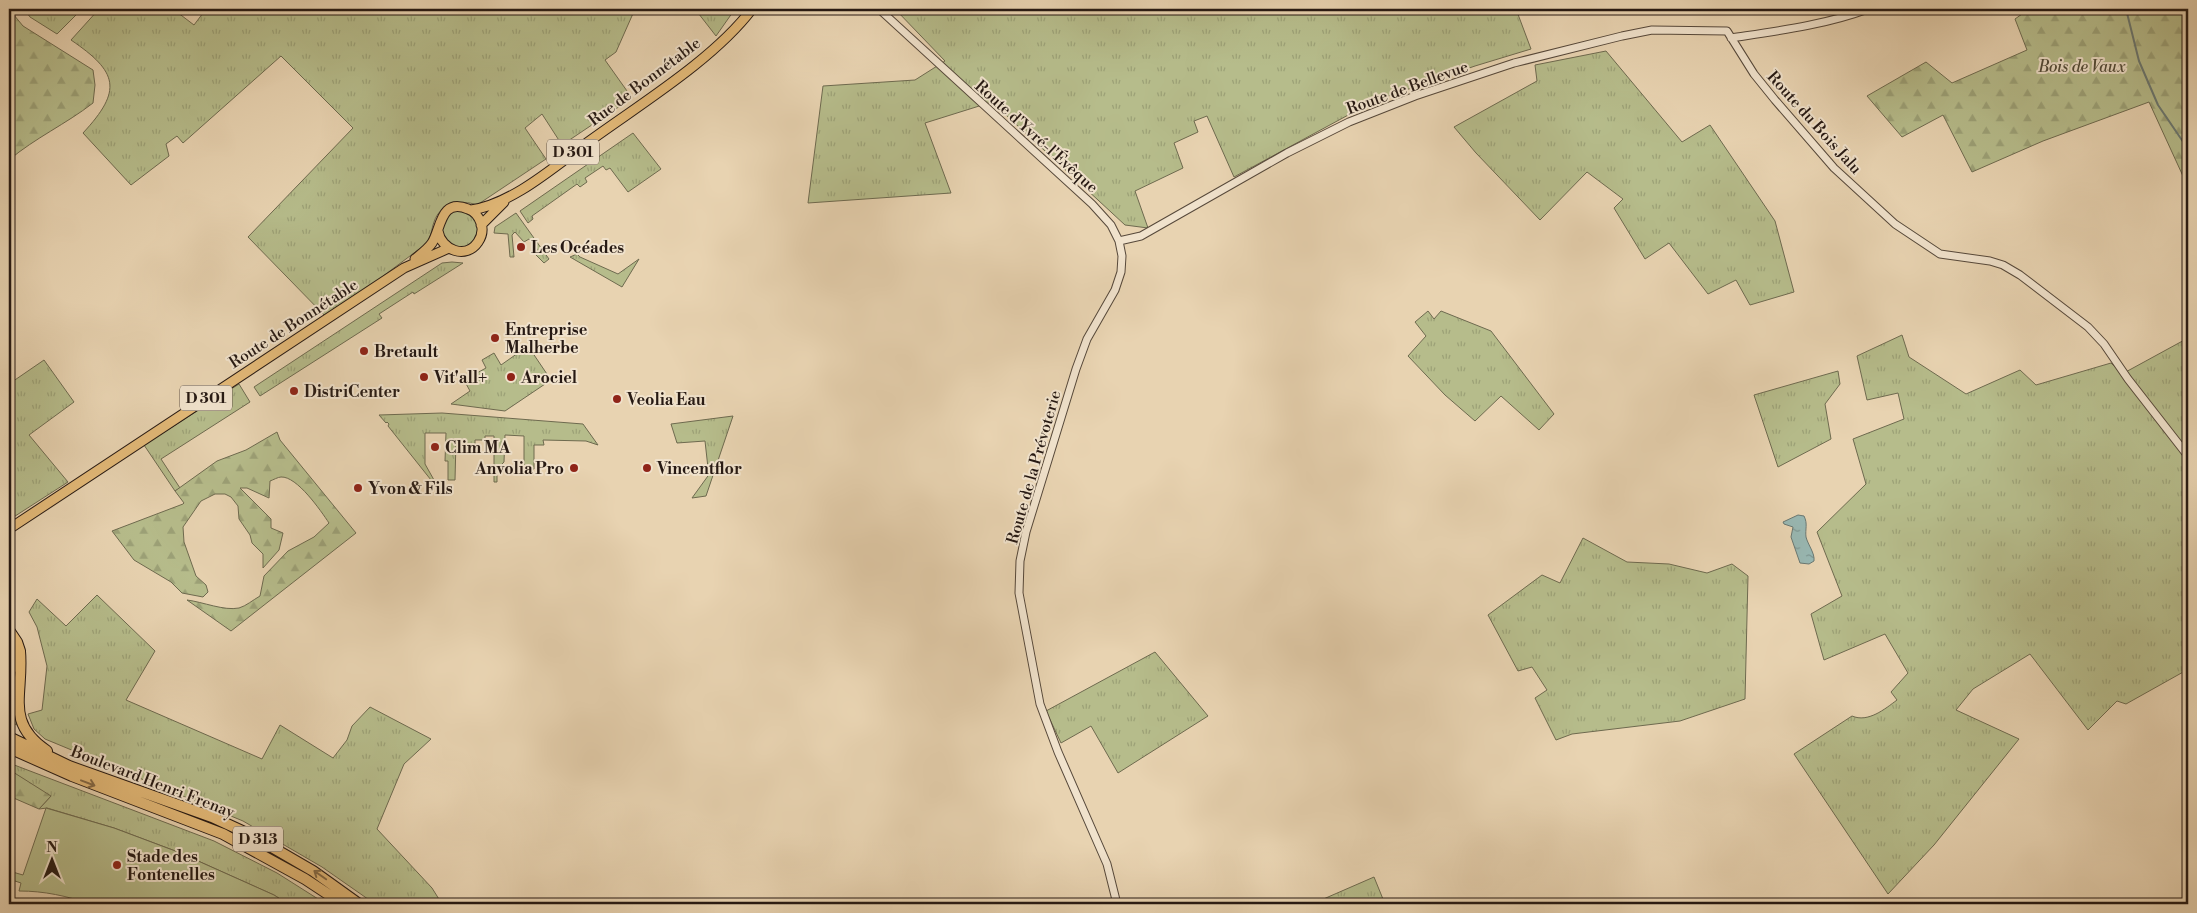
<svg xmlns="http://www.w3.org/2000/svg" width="2197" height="913" viewBox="0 0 2197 913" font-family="'Libre Bodoni',serif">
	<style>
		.grass { fill: url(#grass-tufts); stroke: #6e6a4f }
		.forest { fill: url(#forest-firs); stroke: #6e6a4f }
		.pitch { fill: #b6bc8b; stroke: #6e6a4f }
		.water { fill: url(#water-ripples); stroke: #6a7872 }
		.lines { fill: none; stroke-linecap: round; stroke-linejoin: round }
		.stream { stroke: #6a7872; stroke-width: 2 }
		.minor-casing { stroke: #56483a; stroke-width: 9 }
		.major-casing { stroke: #261913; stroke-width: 11 }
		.highway-casing { stroke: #261913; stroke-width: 12 }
		.minor { stroke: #f0e2cc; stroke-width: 7 }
		.major { stroke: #e4ba78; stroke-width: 9 }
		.highway { stroke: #e4ba78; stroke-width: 10 }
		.oneway { stroke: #856a46 }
		.poi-dot { fill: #8f2418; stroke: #f0e2cc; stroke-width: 2 }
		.labels { text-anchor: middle; stroke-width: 4; stroke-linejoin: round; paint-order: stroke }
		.shield { fill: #f0e2cc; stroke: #63554a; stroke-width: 1 }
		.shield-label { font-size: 15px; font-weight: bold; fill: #261913 }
		.park-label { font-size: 16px; font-style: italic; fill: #514a37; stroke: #f0e2cc }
		.street-label { font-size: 16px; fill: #261913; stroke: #f0e2cc }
		.poi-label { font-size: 16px; font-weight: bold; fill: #261913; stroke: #f0e2cc; text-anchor: start }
	</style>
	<defs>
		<pattern id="grass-tufts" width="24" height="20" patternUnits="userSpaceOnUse" patternTransform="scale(1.25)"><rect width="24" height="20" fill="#b6bc8b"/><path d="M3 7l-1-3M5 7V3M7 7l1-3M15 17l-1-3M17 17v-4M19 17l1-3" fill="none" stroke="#9ca177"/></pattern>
		<pattern id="forest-firs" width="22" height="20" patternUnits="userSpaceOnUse" patternTransform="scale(1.25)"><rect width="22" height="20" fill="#b6bc8b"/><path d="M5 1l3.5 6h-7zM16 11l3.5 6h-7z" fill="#9ca177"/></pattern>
		<pattern id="water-ripples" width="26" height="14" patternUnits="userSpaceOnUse" patternTransform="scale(1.25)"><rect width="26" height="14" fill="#98b7b2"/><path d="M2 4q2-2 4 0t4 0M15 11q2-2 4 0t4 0" fill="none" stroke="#7c9490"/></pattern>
	</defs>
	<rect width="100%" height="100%" fill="#e8d3b1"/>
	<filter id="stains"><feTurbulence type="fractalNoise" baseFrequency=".004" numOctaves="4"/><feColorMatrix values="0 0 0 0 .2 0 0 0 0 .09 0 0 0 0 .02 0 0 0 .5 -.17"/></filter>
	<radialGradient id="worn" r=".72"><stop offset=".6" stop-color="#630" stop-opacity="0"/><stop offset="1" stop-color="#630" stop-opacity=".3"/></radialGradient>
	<path class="grass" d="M24,9H82L57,34L30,17Z
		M99,9H173L194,25L206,9H635L616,52L605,60L632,98L562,145L542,114L525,128L546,159L477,205C461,199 440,203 434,222C431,230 432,236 426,244L327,318L248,237L353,128L281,56L183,143L177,136L166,144L169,156L131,185L83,133C123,90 118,72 71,40Z
		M695,9H735L716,36Z
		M895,9H1516L1531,49L1475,66L1374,101L1234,177L1207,116L1194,121L1198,132L1174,143L1183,168L1135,191L1148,228L1125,225L992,102L925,123L951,193L808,203L823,86L915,80L945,61Z
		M1606,51L1682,142L1710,125L1775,221L1794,292L1750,305L1736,280L1708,294L1669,243L1645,259L1614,208L1623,199L1587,172L1540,220L1476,153L1454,127L1537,81L1535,65Z
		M633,133L661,169L628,192L610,168L606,170L603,166L585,178L587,182L580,187L577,184L532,216L533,219L528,223L520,211Z
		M442 229a18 18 0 1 1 36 0a18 18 0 1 1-36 0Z
		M516,213L549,259L544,263L534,253L538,250L529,239L524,242L515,232L512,235L514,257H510L508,234L494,233L495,227Z
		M577,254L580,257L618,274L639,259L622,287L570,257Z
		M452,262L463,263L414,294L413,292L379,314L382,318L260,396L254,387L442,263Z
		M1428,311L1434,319L1441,311L1491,331L1554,414L1539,430L1501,396L1475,421L1445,395L1408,356L1426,336L1415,322Z
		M1902,335L1909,357L1966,394L2020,370L2036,385L2111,363L2122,374L2188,338V454L2182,457L2188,462V675L2185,671L2126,704L2117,701L2088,730L2030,654L1973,689L1956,710L2019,739L1934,845L1888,894L1794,754L1852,716C1868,723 1885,709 1897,700L1891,692L1908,673L1885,634L1824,660L1811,614L1842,596L1817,532L1866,484L1853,439L1904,419L1898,393L1867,400L1857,356Z
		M528,346L551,380L505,411L451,404L470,391L464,380L486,368L482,360L494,353L501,365Z
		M44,360L74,402L29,435L68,482L9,520V384Z
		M1838,371L1840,384L1825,404L1831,439L1778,467L1754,395Z
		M239,384L250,402L161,459L180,488L175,491L144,445Z
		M442,413L583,424L598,445L586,441L543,440L544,445H534V469H524V436L505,435L504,462L497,469V482H494V436H485V440H475V445H465V440H456L455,480H448V461H445L446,433H425V464L434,480H431L388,426L389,424L387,422L386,423L379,415Z
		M733,416L706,496L692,498L713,469L708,468L705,441L677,443L671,424Z
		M1583,538L1627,562L1669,564L1707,573L1732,564L1748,576L1745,699L1680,721L1572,734L1556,740L1535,698L1547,690L1532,667L1518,671L1488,615L1542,575L1560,583Z
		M97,595L155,651L126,700L262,759L280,725L333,758L347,740L352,726L370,707L431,739L404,764L377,829L432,888L442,904H375L322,867L243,821L45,739L34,729L28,714L42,710L47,666L37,627L29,612L37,599L66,626Z
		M1155,652L1208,716L1118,773L1091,726L1061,743L1046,711Z
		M16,666L14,705L19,726L9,721V684Z
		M9,763L214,841L277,873L326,904H288L274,895L178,852L114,828L47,808L39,809L50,797L9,770Z
		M1374,877L1385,904H1312Z"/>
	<path class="forest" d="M9,9L23,26L93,70L95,85L93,103C66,124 35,138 9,160Z
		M2029,9H2188V187L2149,102L2043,141L1972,172L1943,115L1902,137L1867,96L1926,62L1952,83L2027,50L2015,19Z
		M277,432L280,440L356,533L231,631L187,600C203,602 224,611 239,608C246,606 253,600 260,596L264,576L288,551L314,537L329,523C321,511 297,476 281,477C278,477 273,480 270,481L269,498L247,488H240L271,519V528L283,533L279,550L263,568V554L252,543L250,535L239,519L238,506L231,497L225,494H215L201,501L183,527L184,542L196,576L206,585L208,592L203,597L182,593L171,582L134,560L112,531L183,504L184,503L175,491L217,461L246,450Z
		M9,770L13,772L51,796L39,809L9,796Z"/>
	<path class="pitch" d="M46,808L114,828L178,852L274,895L288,904H91C66,896 45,891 19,891L21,883L9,879V871L23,875Z"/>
	<path class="water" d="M1798,515L1804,516C1808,524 1805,529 1806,537C1808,545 1815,553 1814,561L1809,564L1800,563L1791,537L1793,527L1784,524L1783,522Z"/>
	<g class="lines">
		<path class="stream" d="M2126,9L2139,61L2158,105L2188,149"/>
		<g class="minor-casing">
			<path id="minor" d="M879,9L1092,204L1111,225L1119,241L1122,256L1121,272L1115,290L1087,339L1076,369L1026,532L1020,561L1019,593L1040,704L1058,752L1107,864L1117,904
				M1731,38C1777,31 1825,25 1868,9
				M1119,241L1141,236L1287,153L1349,122L1415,96L1514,63L1622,36L1652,30L1727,31L1754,74L1775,100L1834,168L1895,224L1940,254L1990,261L2003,265L2020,275L2088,327L2104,344L2128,379L2188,456"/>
		</g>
		<g class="major-casing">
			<path id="major" d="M471,210C513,204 556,165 591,140C642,103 714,59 752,9
				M481,225L504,202
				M415,259C421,254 428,249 432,243C441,230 440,197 468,209C474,211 479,217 481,223C483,229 482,236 478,242C466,260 441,250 438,231
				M9,529L404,268L449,248"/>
		</g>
		<g class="highway-casing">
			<path id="highway" d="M9,630L17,642L20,651C24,694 4,722 47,751
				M9,645L13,657L9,677
				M9,737L69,766L212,817L251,835L313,871L359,904
				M9,748L72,776L223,834L305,879L343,904"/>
		</g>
		<use href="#minor" class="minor"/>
		<use href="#major" class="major"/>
		<use href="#highway" class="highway"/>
	</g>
	<defs><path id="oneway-shaft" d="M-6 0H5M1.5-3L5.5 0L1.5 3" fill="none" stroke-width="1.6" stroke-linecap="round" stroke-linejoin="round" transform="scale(1.25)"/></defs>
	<g class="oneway">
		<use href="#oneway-shaft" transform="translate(88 783) rotate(21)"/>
		<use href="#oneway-shaft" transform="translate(320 875) rotate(-145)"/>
	</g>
	<g class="poi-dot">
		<circle cx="521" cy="247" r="5"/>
		<circle cx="495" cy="338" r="5"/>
		<circle cx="364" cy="351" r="5"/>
		<circle cx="424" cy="377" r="5"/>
		<circle cx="511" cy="377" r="5"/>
		<circle cx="294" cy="391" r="5"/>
		<circle cx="617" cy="399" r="5"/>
		<circle cx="435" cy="447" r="5"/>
		<circle cx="574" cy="468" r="5"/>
		<circle cx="647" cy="468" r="5"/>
		<circle cx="358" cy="488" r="5"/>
		<circle cx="117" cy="865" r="5"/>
	</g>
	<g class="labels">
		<g class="shield">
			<rect x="547" y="139.5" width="52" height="25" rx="4"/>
			<rect x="180" y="385.5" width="52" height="25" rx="4"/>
			<rect x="233" y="826.5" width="50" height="25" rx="4"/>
		</g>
		<g class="shield-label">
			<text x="573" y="157">D 301</text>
			<text x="206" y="403">D 301</text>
			<text x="258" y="844">D 313</text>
		</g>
		<g class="park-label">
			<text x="2082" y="72">Bois de Vaux</text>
		</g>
		<g class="street-label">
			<text transform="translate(644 81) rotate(-37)" y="6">Rue de Bonnétable</text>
			<text transform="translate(1407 87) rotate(-20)" y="6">Route de Bellevue</text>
			<text transform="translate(1815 122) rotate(48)" y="6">Route du Bois Jalu</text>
			<text transform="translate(1037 136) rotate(42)" y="6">Route d'Yvré-l'Évêque</text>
			<text transform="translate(293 323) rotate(-33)" y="6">Route de Bonnétable</text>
			<text transform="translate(1033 467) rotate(-74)" y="6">Route de la Prévoterie</text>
			<text transform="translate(153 781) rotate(21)" y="6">Boulevard Henri Frenay</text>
		</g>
		<g class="poi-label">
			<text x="531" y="253">Les Océades</text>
			<text x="505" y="335">Entreprise<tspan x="505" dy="18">Malherbe</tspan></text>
			<text x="374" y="357">Bretault</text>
			<text x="434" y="383">Vit'all+</text>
			<text x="521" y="383">Arociel</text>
			<text x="304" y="397">DistriCenter</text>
			<text x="627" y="405">Veolia Eau</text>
			<text x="445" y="453">Clim MA</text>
			<text x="564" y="474" text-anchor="end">Anvolia Pro</text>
			<text x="657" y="474">Vincentflor</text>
			<text x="368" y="494">Yvon &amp; Fils</text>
			<text x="127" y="862">Stade des<tspan x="127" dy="18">Fontenelles</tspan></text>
		</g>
	</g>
	<rect width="2197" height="913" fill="none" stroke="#e8d3b1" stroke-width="30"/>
	<rect x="10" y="10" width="2177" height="893" fill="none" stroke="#261913" stroke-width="2.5"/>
	<rect x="15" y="15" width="2167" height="883" fill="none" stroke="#261913"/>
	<g transform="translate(52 860)" stroke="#f0e2cc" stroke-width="4" paint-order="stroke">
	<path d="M0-4L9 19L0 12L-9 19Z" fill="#261913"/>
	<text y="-8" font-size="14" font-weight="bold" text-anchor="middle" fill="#261913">N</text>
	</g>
	<rect width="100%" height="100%" filter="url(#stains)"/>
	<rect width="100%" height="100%" fill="url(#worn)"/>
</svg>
